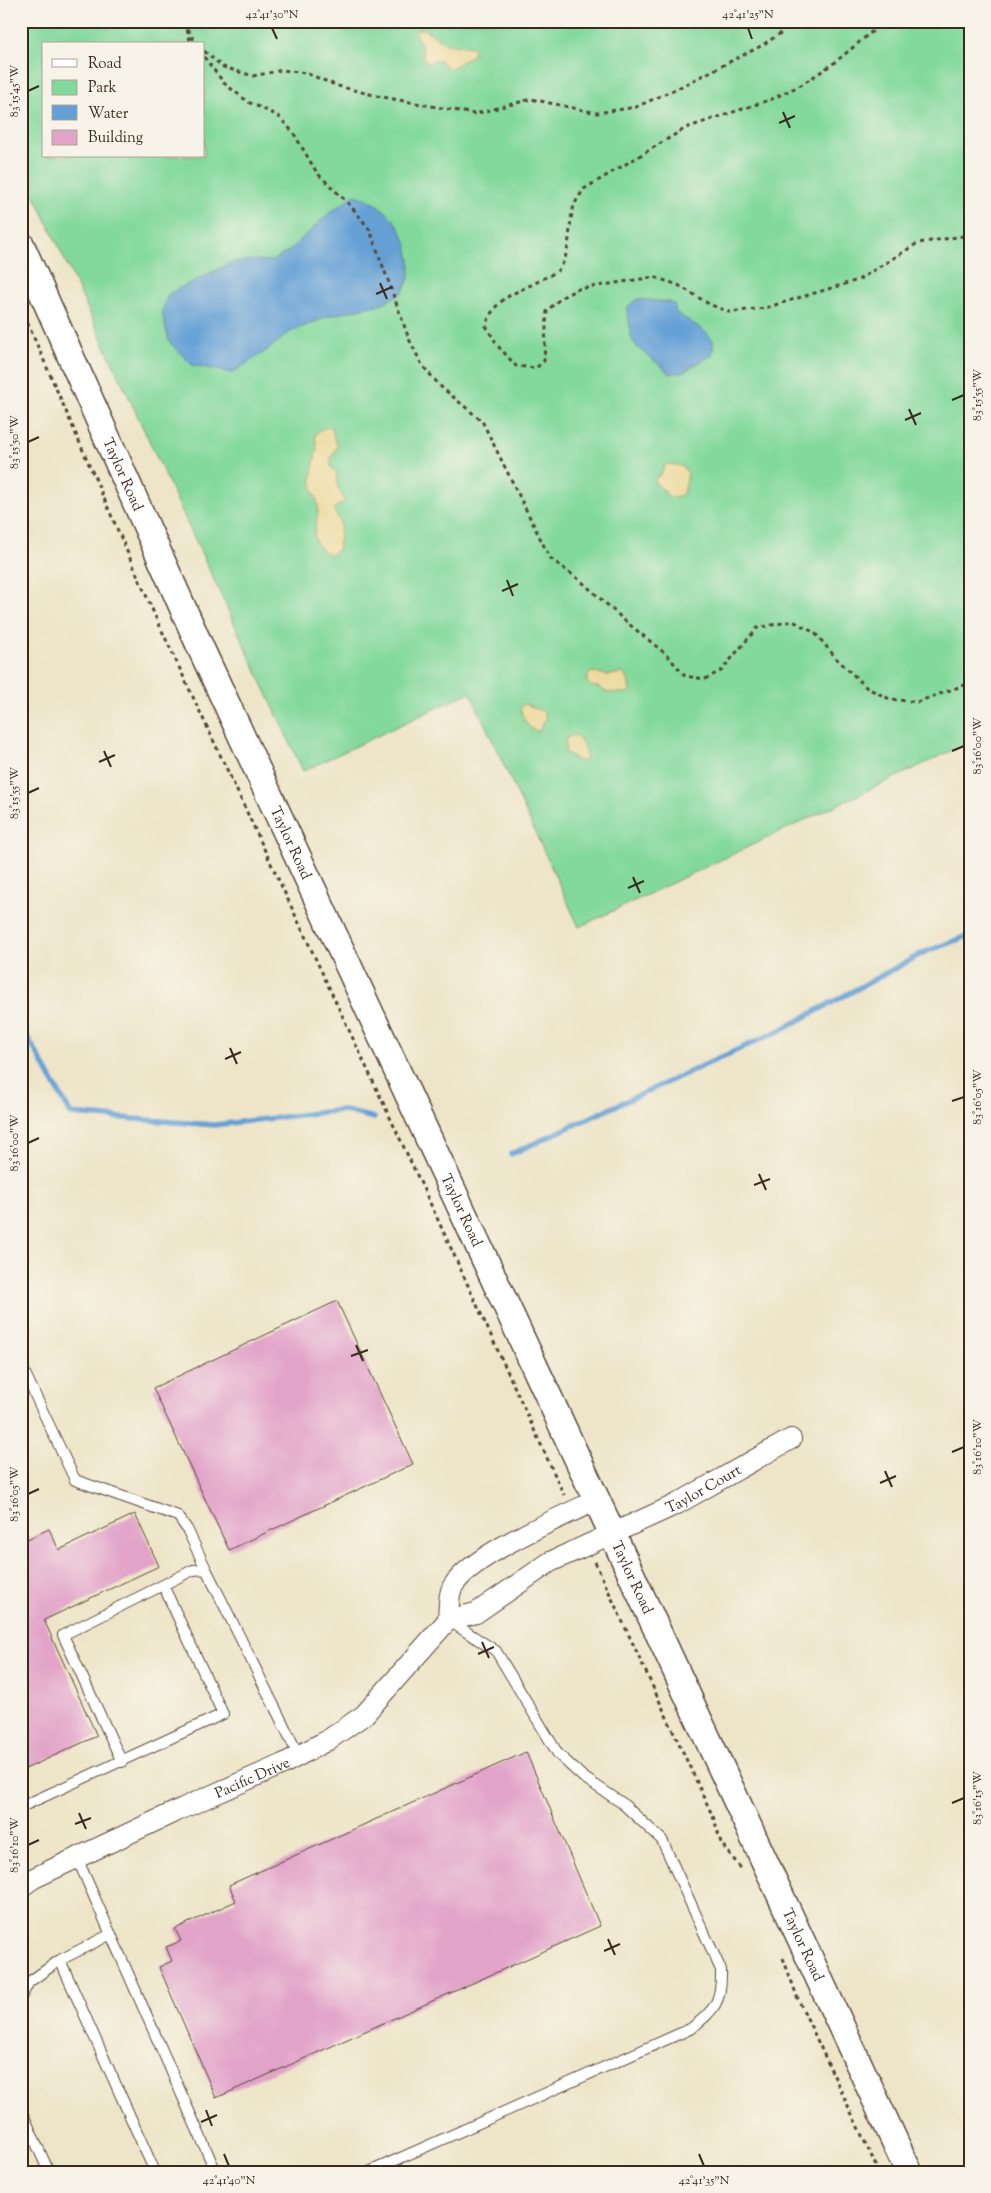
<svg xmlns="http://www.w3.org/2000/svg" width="991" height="2193" viewBox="0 0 991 2193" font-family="'Sorts Mill Goudy',serif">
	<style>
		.green { fill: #83d99c; stroke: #5f825d; fill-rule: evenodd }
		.sand { fill: #eeda9e; stroke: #94825e }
		.water { fill: #65a0d5; stroke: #50657a }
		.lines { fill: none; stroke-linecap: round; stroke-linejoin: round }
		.stream { stroke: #65a0d5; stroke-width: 5.5 }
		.building { fill: #e2a3c9 }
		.service-casing { stroke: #564638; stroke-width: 12 }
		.minor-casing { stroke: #564638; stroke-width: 22 }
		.tertiary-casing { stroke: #564638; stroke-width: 29 }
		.path { stroke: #564638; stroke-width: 3; stroke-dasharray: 4 4; stroke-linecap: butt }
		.service { stroke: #fff; stroke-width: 10 }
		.minor { stroke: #fff; stroke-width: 20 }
		.tertiary { stroke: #fff; stroke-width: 26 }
		.ticks { fill: none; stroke: #3b2a1e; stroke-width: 2 }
		.labels { text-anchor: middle; stroke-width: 4; stroke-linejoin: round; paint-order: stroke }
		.street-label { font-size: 15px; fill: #3b2a1e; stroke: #f7f3e8 }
		.neatline { fill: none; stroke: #3b2a1e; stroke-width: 2 }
		.ticks-label { font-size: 12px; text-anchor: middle; fill: #3b2a1e }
	</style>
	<rect width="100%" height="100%" fill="#f7f3e8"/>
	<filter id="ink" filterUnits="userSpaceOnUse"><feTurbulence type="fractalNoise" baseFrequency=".02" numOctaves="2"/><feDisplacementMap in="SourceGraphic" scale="10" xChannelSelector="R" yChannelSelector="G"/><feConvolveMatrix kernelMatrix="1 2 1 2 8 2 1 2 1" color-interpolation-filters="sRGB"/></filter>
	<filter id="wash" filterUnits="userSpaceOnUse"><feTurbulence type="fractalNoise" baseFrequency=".0096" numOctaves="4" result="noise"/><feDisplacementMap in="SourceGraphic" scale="20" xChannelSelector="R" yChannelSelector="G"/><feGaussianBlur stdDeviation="1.12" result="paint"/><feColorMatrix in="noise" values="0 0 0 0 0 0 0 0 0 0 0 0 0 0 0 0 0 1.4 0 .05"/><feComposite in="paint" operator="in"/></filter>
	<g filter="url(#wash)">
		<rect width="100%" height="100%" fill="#eee5c8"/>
		<path class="green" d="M21,21H970V742L579,927L470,692L303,771L21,166ZM44,44H204V156H44Z"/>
		<path class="sand" d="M418,29H424L446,44L472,47L475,53L452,68L446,67L440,60L427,63C420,56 424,52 421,44C419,39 416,38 415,32Z
			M332,427L334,439L338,445L331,458V467L337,473V485L343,497L344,502L334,508C334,514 338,516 340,522C341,525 339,546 338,550L330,555C304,543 319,526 318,507C318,498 312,492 312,484C311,472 314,464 316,453C318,447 315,440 315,434L323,428Z
			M668,464L682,466L688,473L684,493L679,496L668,497L664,490L656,484L655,479L662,473L664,466Z
			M592,672L607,675L623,673L628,680L630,691L628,693L606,692L599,687L591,686L587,682L588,675Z
			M524,704L544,712L546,718L539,731C528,731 523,718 520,708Z
			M574,735C581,738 586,751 586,760L581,762L565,752L566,738Z"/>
		<path class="water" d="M355,195C389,203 412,237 410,271C410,279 405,287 402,293L381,304L332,315L290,332L269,349L232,373L192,365L169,342L162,312L168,294L233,262L258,260L272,261L289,251L329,213Z
			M637,299L670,302L674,304L676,313C684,317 708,332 712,339C715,344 713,350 712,355L683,372L669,374C661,362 633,351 631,335C629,326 630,318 626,308Z"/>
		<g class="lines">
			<path class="stream" d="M21,1025L71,1114L214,1125L341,1110L374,1118
				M511,1154L783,1029L925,952L970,935"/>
		</g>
		<g id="blocks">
			<path class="building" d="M337,1301L413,1464L229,1550L153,1388Z
				M135,1514L159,1566L44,1620L97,1736L21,1771V1542L49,1529L59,1550Z
				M526,1752L600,1926L216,2098L159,1967L172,1961L166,1947L181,1941L175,1929L236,1901L229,1885Z"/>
		</g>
	</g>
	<g filter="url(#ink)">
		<use href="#blocks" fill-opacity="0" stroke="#564638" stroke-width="1"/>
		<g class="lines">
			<g class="service-casing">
				<path id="service" d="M21,1365L75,1480L178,1516L187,1529L206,1569
					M122,1762L63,1635L193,1570L206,1569L299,1756
					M21,1807L223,1714L163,1585
					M77,1858L216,2172
					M111,1934L60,1960L155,2172
					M21,1997L29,1982L60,1960
					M21,2110L49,2172
					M369,2172L690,2029C715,2011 722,2001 721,1970L662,1840L622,1803L583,1777L558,1754L496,1651L448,1620"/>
			</g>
			<g class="minor-casing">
				<g id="minor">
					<path d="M448,1620C449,1611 448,1594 453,1586C473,1554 561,1517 597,1500"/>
					<path id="s1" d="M21,1887L34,1878L183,1808L283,1764L328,1740L364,1715L448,1620L476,1613L550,1562L677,1504L791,1439"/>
				</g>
			</g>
			<g class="tertiary-casing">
				<g id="tertiary">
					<path id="s2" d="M21,245L203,653L909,2172"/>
				</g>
			</g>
			<path class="path" d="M185,21L191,44
				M189,21V31L196,44
				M885,21L834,63L801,85L772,99L686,128L584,189C581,194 576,200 574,206C568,222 572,253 559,269C557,272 550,275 546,277C522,292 495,294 486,326L498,346L516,366L536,368L544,361L547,311L562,297L578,289L654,277L678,285L709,304L729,312L765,308L858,280L918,243L970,235
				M204,51L223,67L253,76L283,70L306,73L338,86L377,96L475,114L531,99L597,113L636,107L678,88L761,46L781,33L791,21
				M204,57L224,83L248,102L278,116L293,132L317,173L351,206L370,230L409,339L422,365L440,386L482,421L550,558L581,581L624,620L667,655L685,676L705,679L721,671L757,628L793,621L815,633L836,658L867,688L890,699L917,702L970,683
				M21,308L156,618L438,1220L564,1495
				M595,1562L714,1819L721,1843L743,1871
				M783,1958L798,1999L879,2172"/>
			<use href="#service" class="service"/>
			<use href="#minor" class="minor"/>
			<use href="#tertiary" class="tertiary"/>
		</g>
	</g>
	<path class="ticks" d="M272,28L277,39M748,28L752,39M28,91L39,86M783,112L790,128M779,123L795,116M380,283L387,299M376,294L392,287M952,400L964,395M909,409L916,425M905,420L921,413M28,442L39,437M507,580L513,596M502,591L518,584M104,751L111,767M952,751L964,746M99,762L115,755M28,793L39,788M633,877L640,893M628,888L644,881M230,1048L237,1064M225,1059L241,1052M952,1101L964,1097M28,1143L39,1138M759,1174L766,1190M754,1185L770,1179M356,1345L363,1361M351,1356L368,1350M952,1452L964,1447M885,1471L892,1487M880,1483L896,1476M28,1494L39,1489M482,1642L489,1658M478,1654L494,1647M952,1803L964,1798M79,1813L86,1829M75,1824L91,1818M28,1845L39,1840M608,1939L615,1955M604,1951L620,1944M206,2110L212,2126M201,2122L217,2115M224,2154L229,2166M699,2154L704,2166"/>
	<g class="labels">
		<g class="street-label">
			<text dy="5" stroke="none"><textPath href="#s2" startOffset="251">Taylor Road</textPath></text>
			<text dy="5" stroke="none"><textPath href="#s2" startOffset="656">Taylor Road</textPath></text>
			<text dy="5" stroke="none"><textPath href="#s2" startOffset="1061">Taylor Road</textPath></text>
			<text dy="5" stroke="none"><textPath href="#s1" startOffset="800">Taylor Court</textPath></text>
			<text dy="5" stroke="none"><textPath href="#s2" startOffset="1466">Taylor Road</textPath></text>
			<text dy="5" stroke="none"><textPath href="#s1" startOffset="256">Pacific Drive</textPath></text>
			<text dy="5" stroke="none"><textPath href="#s2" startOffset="1871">Taylor Road</textPath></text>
		</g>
	</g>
	<rect width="991" height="2193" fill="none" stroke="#f7f3e8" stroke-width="55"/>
	<rect x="42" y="42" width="162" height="115" fill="#f7f3e8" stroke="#aca397"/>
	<rect x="52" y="59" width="25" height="8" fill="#ffffff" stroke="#aca397"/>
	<text x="88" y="68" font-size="15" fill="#3b2a1e">Road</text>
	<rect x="52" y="80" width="25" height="15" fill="#83d99c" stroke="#aca397"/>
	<text x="88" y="92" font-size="15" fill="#3b2a1e">Park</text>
	<rect x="52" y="105" width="25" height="15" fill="#65a0d5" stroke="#aca397"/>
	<text x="88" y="118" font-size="15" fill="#3b2a1e">Water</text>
	<rect x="52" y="130" width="25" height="15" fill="#e2a3c9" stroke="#aca397"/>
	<text x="88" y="142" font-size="15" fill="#3b2a1e">Building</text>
	<rect x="28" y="28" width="936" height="2138" class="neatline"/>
	<g class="ticks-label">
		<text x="272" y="18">42°41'30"N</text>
		<text x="748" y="18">42°41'25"N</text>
		<text transform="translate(14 91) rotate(-90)" y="4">83°15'45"W</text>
		<text transform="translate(977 395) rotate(-90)" y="4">83°15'55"W</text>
		<text transform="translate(14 442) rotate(-90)" y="4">83°15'50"W</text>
		<text transform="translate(977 746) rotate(-90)" y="4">83°16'00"W</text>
		<text transform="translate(14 793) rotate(-90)" y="4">83°15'55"W</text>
		<text transform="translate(977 1097) rotate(-90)" y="4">83°16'05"W</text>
		<text transform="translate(14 1143) rotate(-90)" y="4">83°16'00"W</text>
		<text transform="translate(977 1447) rotate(-90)" y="4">83°16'10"W</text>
		<text transform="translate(14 1494) rotate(-90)" y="4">83°16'05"W</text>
		<text transform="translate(977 1798) rotate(-90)" y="4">83°16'15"W</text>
		<text transform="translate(14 1845) rotate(-90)" y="4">83°16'10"W</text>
		<text x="229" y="2184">42°41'40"N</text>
		<text x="704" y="2184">42°41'35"N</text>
	</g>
</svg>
